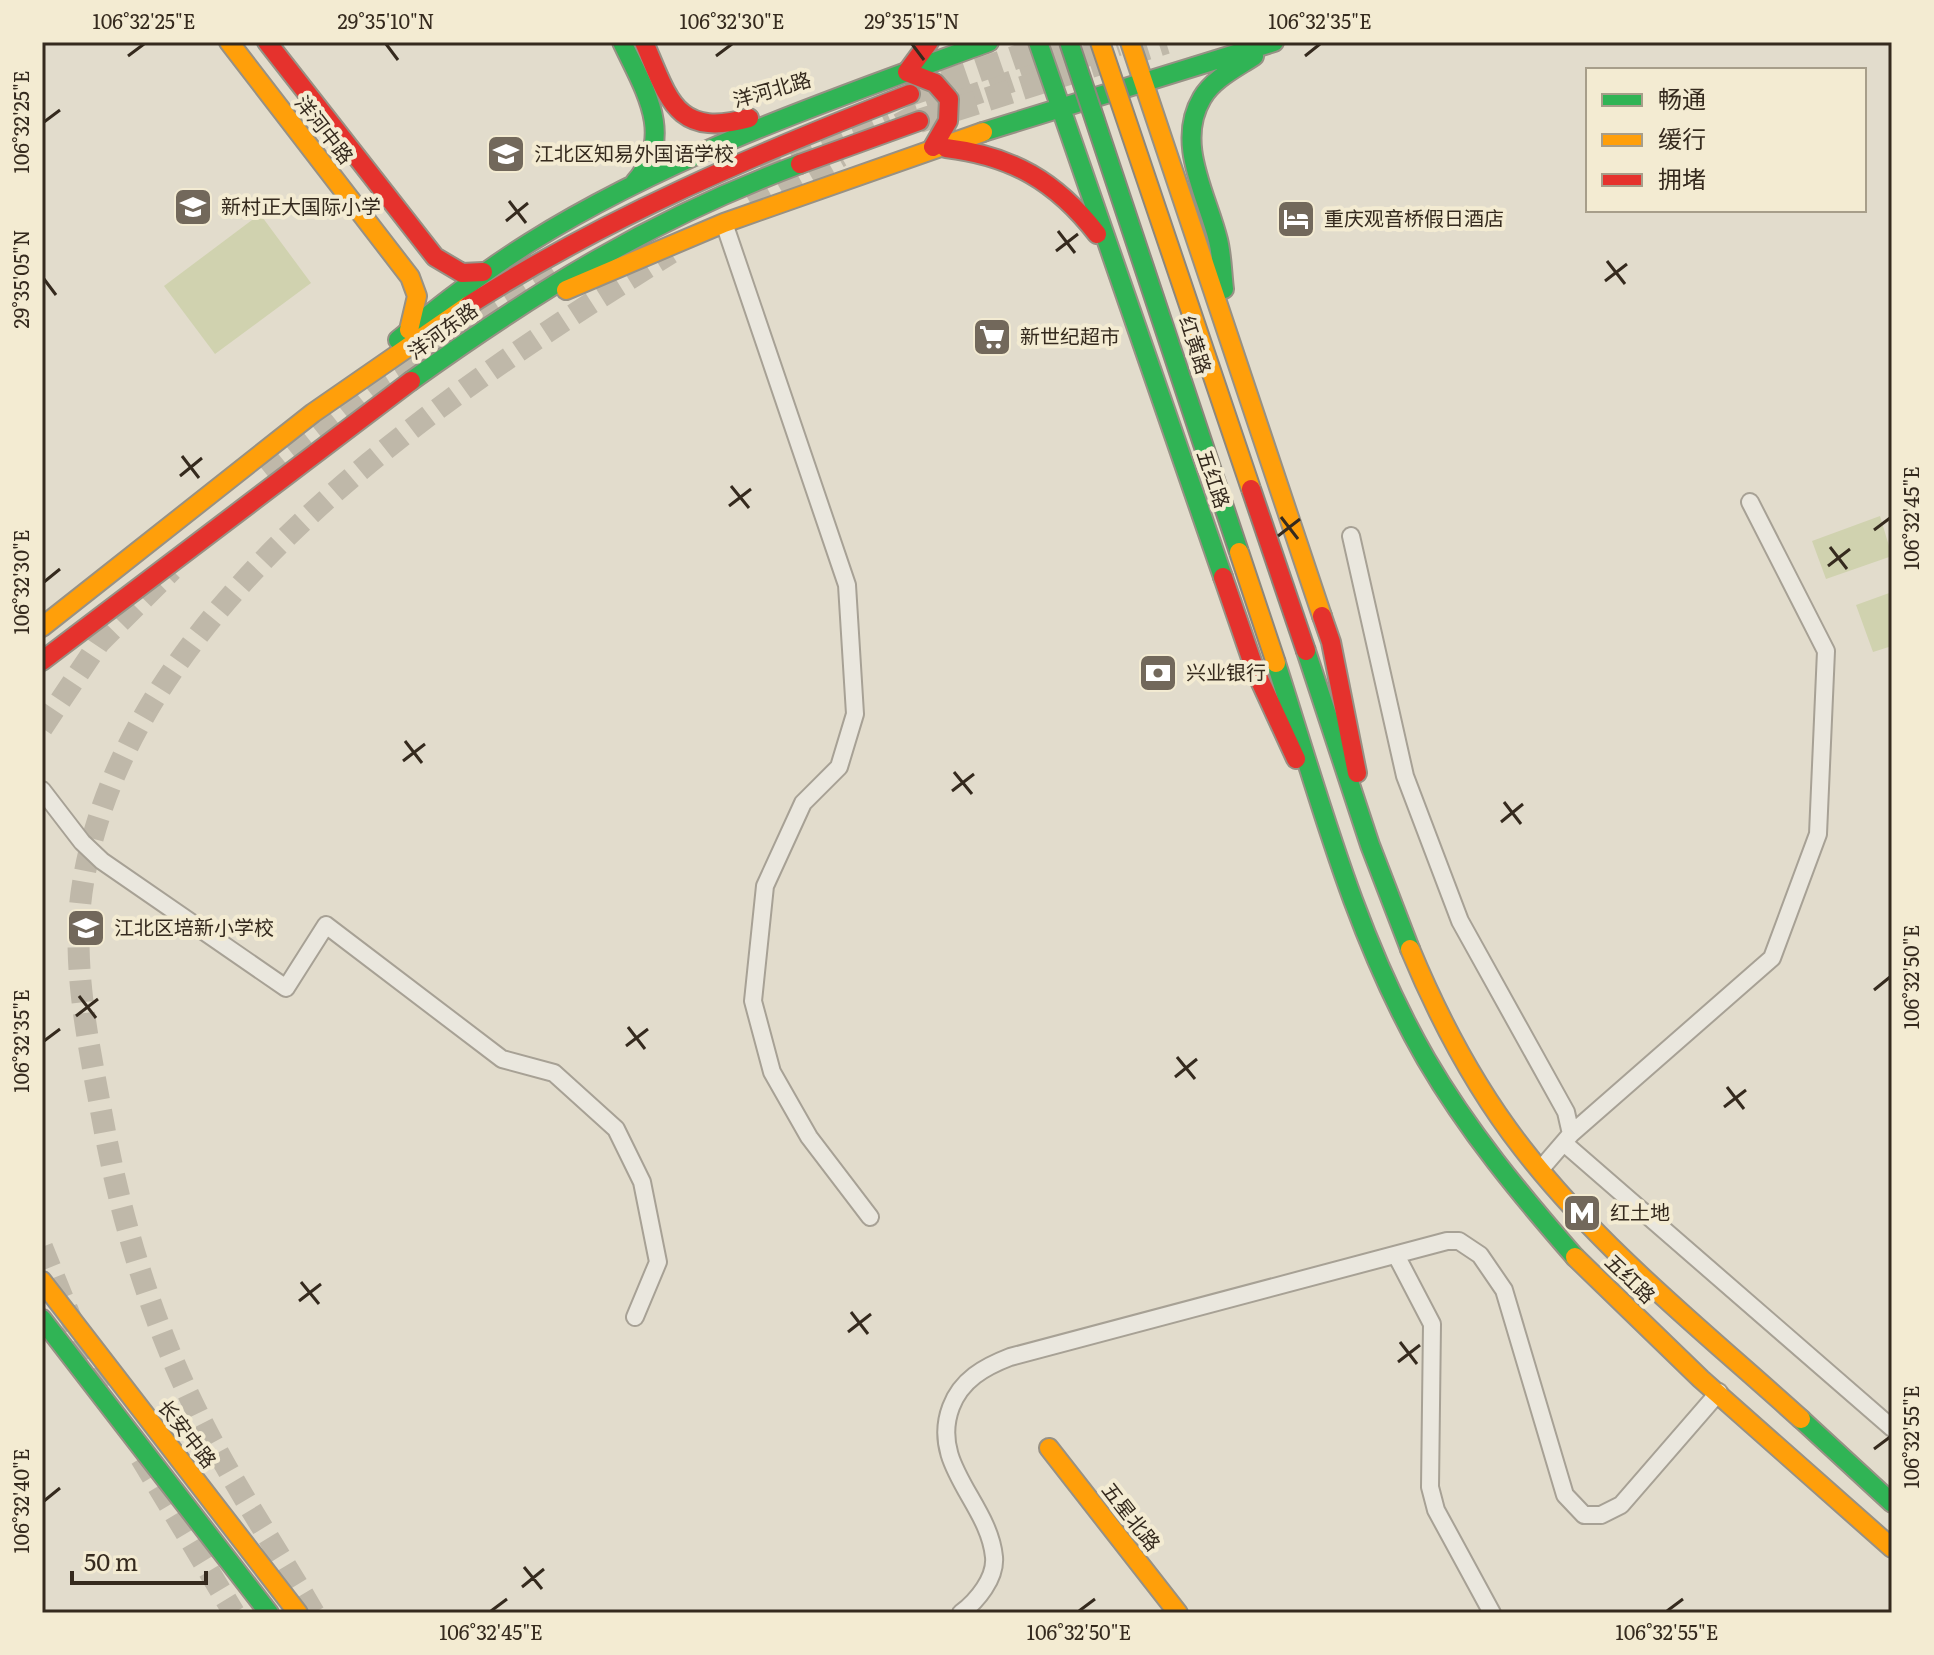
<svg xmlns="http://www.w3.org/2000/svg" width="1934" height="1655" viewBox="0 0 1934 1655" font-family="Literata,'Noto Sans SC',serif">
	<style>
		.green { fill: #d0d2af }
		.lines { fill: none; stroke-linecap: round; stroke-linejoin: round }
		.secondary-tunnel { stroke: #bfb8a9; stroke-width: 22; stroke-dasharray: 22 11; stroke-linecap: butt }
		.primary-tunnel { stroke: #bfb8a9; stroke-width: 24; stroke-dasharray: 24 12; stroke-linecap: butt }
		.street-casing { stroke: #a7a195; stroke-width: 20 }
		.fast-casing { stroke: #979185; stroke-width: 22 }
		.slow-casing { stroke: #979185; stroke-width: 22 }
		.jam-casing { stroke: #979185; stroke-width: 22 }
		.street { stroke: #eae7de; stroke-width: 16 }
		.fast { stroke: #30b455; stroke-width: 18 }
		.slow { stroke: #ff9f0a; stroke-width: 18 }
		.jam { stroke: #e5322d; stroke-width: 18 }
		.fast-bridge-casing { stroke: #8d877c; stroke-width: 22; stroke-linecap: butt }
		.slow-bridge-casing { stroke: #8d877c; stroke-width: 22; stroke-linecap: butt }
		.jam-bridge-casing { stroke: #8d877c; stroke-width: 22; stroke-linecap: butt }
		.fast-bridge { stroke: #30b455; stroke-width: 18 }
		.slow-bridge { stroke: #ff9f0a; stroke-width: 18 }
		.jam-bridge { stroke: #e5322d; stroke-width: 18 }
		.ticks { fill: none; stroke: #352a1e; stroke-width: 3 }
		.labels { text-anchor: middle; stroke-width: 8; stroke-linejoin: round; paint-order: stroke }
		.street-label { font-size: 20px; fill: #352a1e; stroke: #f3ebd2 }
		.poi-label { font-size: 20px; fill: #352a1e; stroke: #f3ebd2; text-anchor: start }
		.neatline { fill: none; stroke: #352a1e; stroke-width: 3 }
		.ticks-label { font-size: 20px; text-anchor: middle; fill: #352a1e }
	</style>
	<rect width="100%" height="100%" fill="#e2dccc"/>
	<path class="green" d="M260,214L311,283L215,354L164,286Z
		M1880,516L1892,556L1826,579L1812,541Z
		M1892,592V646L1873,652L1856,605Z"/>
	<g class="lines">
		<path class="secondary-tunnel" d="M899,124L917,114L1118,45
			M761,169L887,113
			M752,206L841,156
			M267,475L384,381L562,267
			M42,728L99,643L172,570
			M42,1247L80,1341L108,1395
			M141,1458L234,1613
			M314,1613C275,1546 230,1480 196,1410C150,1318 120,1216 102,1116C88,1041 70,960 83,883C129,602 446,392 671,253"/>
		<path class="primary-tunnel" d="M910,94L1060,42
			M919,121L1166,42"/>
		<g class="street-casing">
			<path id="street" d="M724,223L847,585L855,714L839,767L803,803L765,886L753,1001L772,1072L809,1137L870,1217
				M1351,536L1405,776L1460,921L1566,1112L1571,1134L1540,1170
				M42,790L82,842L102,861L286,988L326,925L502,1059L554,1073L616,1129L642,1182L658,1262L635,1317
				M1571,1134L1772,958L1818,834L1826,651L1750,502
				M1564,1143L1892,1428
				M1396,1255L1432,1324L1430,1487L1436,1510L1492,1613
				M961,1613C977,1601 996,1578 994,1557C989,1503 929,1465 951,1407C961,1380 984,1367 1010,1357L1447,1241H1459L1480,1255L1504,1290L1565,1495L1584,1515H1601L1621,1505L1719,1392"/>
		</g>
		<g class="fast-casing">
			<path id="fast" d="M622,42C644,89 676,136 635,182
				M1038,42L1223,577
				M983,132L1274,42
				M1224,289C1222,273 1222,256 1218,240C1207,195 1175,143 1202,98C1213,79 1236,68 1254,56
				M398,340C440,305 483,272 529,243C671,154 833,99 989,42
				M411,381C538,290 652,219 800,164
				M1306,651L1370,845L1410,949
				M1276,663C1319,797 1355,936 1426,1059C1468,1131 1520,1194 1575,1257
				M42,1319L269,1613
				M1801,1419L1892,1503"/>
		</g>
		<g class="slow-casing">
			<path id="slow" d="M229,42L410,277L417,296L409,330
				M1130,42L1322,616
				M566,290L724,223L983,132
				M42,627L313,413L469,305
				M1410,949C1439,1019 1476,1089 1523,1149C1602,1251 1706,1333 1801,1419
				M1575,1257L1701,1379L1892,1548
				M42,1281L298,1613
				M1049,1448L1178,1613"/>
		</g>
		<g class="jam-casing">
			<path id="jam" d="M267,42L435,257L462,273L483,272
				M644,42C669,100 676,138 749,118
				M929,42L907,72L935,83L949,99L948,121L933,147
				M946,148C1012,156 1056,181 1097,234
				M800,164L919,121
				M469,305C606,217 758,153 910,94
				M1223,577L1255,670L1296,759
				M1322,616L1331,642L1357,773
				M42,661L411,381"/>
		</g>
		<use href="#street" class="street"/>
		<use href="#fast" class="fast"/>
		<use href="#slow" class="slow"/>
		<use href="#jam" class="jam"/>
		<g class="fast-bridge-casing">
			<path id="fast-bridge" d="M1069,42L1239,552"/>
		</g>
		<g class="slow-bridge-casing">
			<path id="slow-bridge" d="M1100,42L1251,489
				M1239,552L1276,663"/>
		</g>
		<g class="jam-bridge-casing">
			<path id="jam-bridge" d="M1251,489L1306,651"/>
		</g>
		<use href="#fast-bridge" class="fast-bridge"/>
		<use href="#slow-bridge" class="slow-bridge"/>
		<use href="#jam-bridge" class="jam-bridge"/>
	</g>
	<path class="ticks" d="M386,44L398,60M912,44L924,60M128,56L144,44M716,56L732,44M1305,56L1320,44M44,122L60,110M509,201L526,223M506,221L528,203M1058,231L1075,253M1056,251L1078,234M1607,261L1625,284M44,279L56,295M1605,281L1627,264M182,456L199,478M180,476L202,458M731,486L749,508M729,506L751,489M1281,517L1298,539M1874,530L1890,518M1278,536L1300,519M1830,547L1847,569M1828,566L1850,549M44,582L60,569M405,741L422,763M403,761L425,744M954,772L972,794M952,791L974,774M1504,802L1521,824M1501,822L1523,804M1874,990L1890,977M79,996L96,1018M76,1016L98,999M628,1027L645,1049M44,1041L60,1029M626,1046L648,1029M1177,1057L1195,1079M1175,1077L1197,1059M1727,1087L1744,1109M1724,1107L1746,1090M301,1282L319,1304M299,1301L321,1284M851,1312L868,1334M848,1332L871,1314M1400,1342L1417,1364M1398,1362L1420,1345M1874,1449L1890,1437M44,1501L60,1488M524,1567L542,1589M522,1587L544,1569M491,1611L507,1599M1079,1611L1095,1599M1667,1611L1683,1599"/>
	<defs>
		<g id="school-square" transform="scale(2)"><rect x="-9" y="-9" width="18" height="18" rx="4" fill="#72685b" stroke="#f3ebd2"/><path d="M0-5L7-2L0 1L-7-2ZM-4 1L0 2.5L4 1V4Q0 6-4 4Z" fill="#fff"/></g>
		<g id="hotel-square" transform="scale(2)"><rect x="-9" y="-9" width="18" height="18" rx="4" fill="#72685b" stroke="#f3ebd2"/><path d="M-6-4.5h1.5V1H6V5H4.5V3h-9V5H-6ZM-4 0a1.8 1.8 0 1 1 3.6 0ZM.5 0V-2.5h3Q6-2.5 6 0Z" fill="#fff"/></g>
		<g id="supermarket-square" transform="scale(2)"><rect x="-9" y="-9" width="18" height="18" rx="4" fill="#72685b" stroke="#f3ebd2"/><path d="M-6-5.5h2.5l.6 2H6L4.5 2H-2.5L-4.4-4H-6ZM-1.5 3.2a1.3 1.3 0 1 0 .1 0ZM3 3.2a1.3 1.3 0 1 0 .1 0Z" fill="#fff"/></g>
		<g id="bank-square" transform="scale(2)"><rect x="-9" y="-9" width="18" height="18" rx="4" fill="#72685b" stroke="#f3ebd2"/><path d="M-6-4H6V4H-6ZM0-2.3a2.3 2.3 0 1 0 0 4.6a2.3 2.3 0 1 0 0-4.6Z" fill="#fff"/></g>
		<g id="metro-square" transform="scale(2)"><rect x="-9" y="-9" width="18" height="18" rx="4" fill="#72685b" stroke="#f3ebd2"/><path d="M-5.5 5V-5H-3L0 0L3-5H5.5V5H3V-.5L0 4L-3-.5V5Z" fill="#fff"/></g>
	</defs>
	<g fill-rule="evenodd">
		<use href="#school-square" x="506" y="154"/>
		<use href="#school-square" x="193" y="207"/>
		<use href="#hotel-square" x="1296" y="219"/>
		<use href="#supermarket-square" x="992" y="337"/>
		<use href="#bank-square" x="1158" y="673"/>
		<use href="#school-square" x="86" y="928"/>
		<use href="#metro-square" x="1582" y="1213"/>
	</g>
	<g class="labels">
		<g class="street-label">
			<text transform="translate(772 90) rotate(-16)" y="7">洋河北路</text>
			<text transform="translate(324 130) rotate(52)" y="7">洋河中路</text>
			<text transform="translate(443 331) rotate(-36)" y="7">洋河东路</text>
			<text transform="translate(1195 345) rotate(72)" y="7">红黄路</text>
			<text transform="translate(1213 479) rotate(71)" y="7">五红路</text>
			<text transform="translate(1630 1279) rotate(44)" y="7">五红路</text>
			<text transform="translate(187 1434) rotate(52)" y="7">长安中路</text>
			<text transform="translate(1131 1517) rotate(52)" y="7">五星北路</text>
		</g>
		<g class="poi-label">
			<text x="534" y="161">江北区知易外国语学校</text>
			<text x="221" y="214">新村正大国际小学</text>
			<text x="1324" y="226">重庆观音桥假日酒店</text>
			<text x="1020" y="344">新世纪超市</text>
			<text x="1186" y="680">兴业银行</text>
			<text x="114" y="935">江北区培新小学校</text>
			<text x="1610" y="1220">红土地</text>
		</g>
	</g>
	<rect width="1934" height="1655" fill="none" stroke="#f3ebd2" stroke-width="88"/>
	<rect x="1586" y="68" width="280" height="144" fill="#f3ebd2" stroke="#a79e8a" stroke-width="2"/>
	<rect x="1602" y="94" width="40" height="12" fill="#30b455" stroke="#a79e8a" stroke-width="2"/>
	<text x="1658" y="108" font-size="24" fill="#352a1e">畅通</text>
	<rect x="1602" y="134" width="40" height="12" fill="#ff9f0a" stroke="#a79e8a" stroke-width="2"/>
	<text x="1658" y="148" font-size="24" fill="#352a1e">缓行</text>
	<rect x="1602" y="174" width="40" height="12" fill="#e5322d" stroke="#a79e8a" stroke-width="2"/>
	<text x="1658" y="188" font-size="24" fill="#352a1e">拥堵</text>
	<path d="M72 1571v12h134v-12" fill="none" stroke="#352a1e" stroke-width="4"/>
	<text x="84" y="1571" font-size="24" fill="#352a1e" stroke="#f3ebd2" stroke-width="6" paint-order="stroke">50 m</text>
	<rect x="44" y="44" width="1846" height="1567" class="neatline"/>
	<g class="ticks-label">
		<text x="144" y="29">106°32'25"E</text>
		<text x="386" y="29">29°35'10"N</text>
		<text x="732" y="29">106°32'30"E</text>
		<text x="912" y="29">29°35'15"N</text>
		<text x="1320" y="29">106°32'35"E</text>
		<text transform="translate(22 122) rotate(-90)" y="7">106°32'25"E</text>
		<text transform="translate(22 279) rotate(-90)" y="7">29°35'05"N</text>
		<text transform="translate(1912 518) rotate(-90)" y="7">106°32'45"E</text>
		<text transform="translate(22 582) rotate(-90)" y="7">106°32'30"E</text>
		<text transform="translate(1912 977) rotate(-90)" y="7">106°32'50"E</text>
		<text transform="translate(22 1041) rotate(-90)" y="7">106°32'35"E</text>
		<text transform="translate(1912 1437) rotate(-90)" y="7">106°32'55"E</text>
		<text transform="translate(22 1501) rotate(-90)" y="7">106°32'40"E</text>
		<text x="491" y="1640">106°32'45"E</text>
		<text x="1079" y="1640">106°32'50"E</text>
		<text x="1667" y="1640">106°32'55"E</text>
	</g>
</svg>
